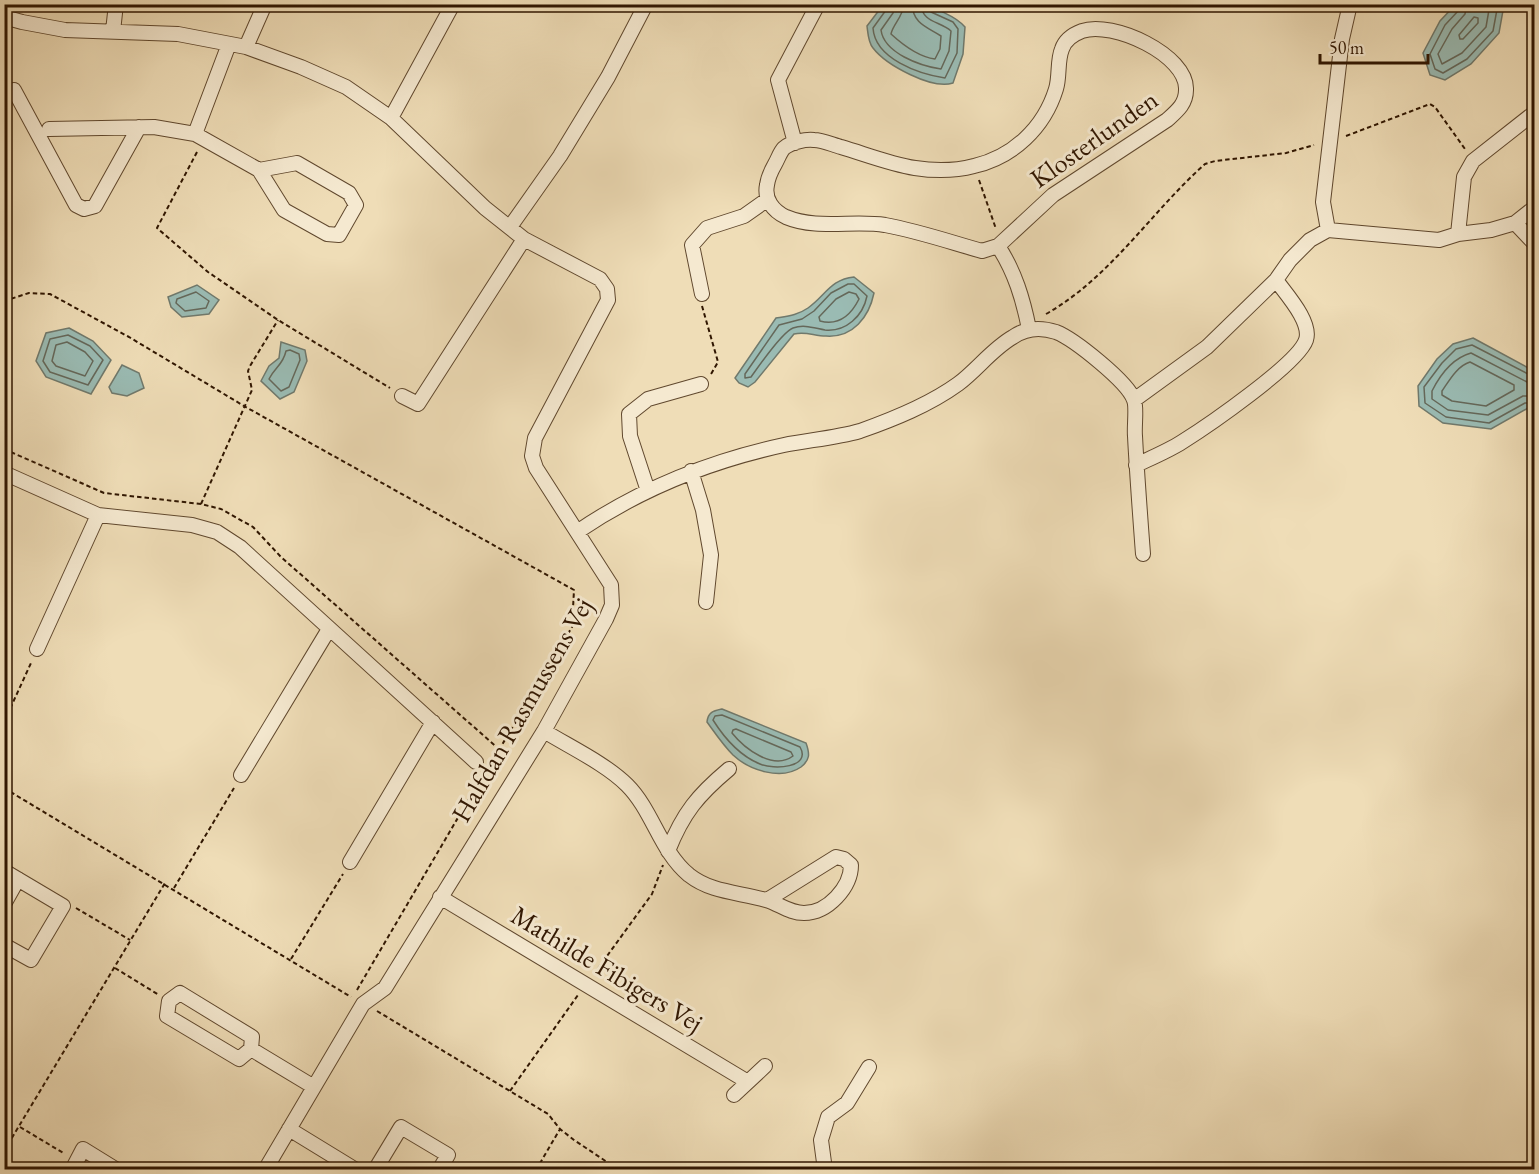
<svg xmlns="http://www.w3.org/2000/svg" width="1539" height="1174" viewBox="0 0 1539 1174" font-family="'EB Garamond',serif">
	<style>
		.water { fill: #9abbb3; stroke: #70796c; stroke-width: 1.5 }
		.lines { fill: none; stroke-linecap: round; stroke-linejoin: round }
		.shore { stroke: #65685a; stroke-width: 1.5 }
		.minor-casing { stroke: #60482e; stroke-width: 16 }
		.path { stroke: #301601; stroke-width: 2; stroke-dasharray: 4.5 3; stroke-linecap: butt }
		.minor { stroke: #f5e9d0; stroke-width: 14 }
		.labels { text-anchor: middle; stroke-width: 6; stroke-linejoin: round; paint-order: stroke }
		.street-label { font-size: 27px; fill: #301601; stroke: #f5e9d0 }
	</style>
	<rect width="100%" height="100%" fill="#efddb7"/>
	<filter id="stains"><feTurbulence type="fractalNoise" baseFrequency=".00333" numOctaves="4"/><feColorMatrix values="0 0 0 0 .2 0 0 0 0 .09 0 0 0 0 .02 0 0 0 .5 -.17"/></filter>
	<radialGradient id="worn" r=".72"><stop offset=".6" stop-color="#630" stop-opacity="0"/><stop offset="1" stop-color="#630" stop-opacity=".3"/></radialGradient>
	<path class="water" d="M1456,4L1504,5L1499,33L1471,64L1445,80L1430,75L1423,53L1440,21Z
		M883,5H933C942,15 953,13 965,27L963,54L953,83C932,90 886,65 873,48C868,42 868,33 867,26Z
		M854,277L874,293C869,317 853,338 826,336C814,336 806,331 794,334L755,382L748,387L739,383L735,378L776,318C788,316 798,315 808,308C825,296 831,279 854,277Z
		M197,285L219,300L209,314L182,317L171,307L168,297Z
		M69,328L93,341L111,360L91,394L46,377L36,361L46,333Z
		M1473,338L1534,371V410L1528,408L1491,429L1443,423L1419,406L1418,386L1437,359L1453,344Z
		M281,342L305,350L307,361L294,392L280,399L261,381L269,366L279,358Z
		M122,365L139,373L144,388L127,396L112,393L109,387Z
		M722,709L806,743C810,754 810,760 801,767C781,781 749,770 733,755C723,745 715,733 707,722C708,712 713,711 722,709Z"/>
	<g class="lines">
		<path class="shore" d="M887,4L886,10L873,28C875,59 919,74 945,78L957,53L958,29L953,22L931,12L928,4
			M895,4L893,13L881,30C884,53 920,66 941,69L949,51L951,31C940,21 922,23 921,4
			M904,4C903,17 893,24 891,34C903,45 919,57 935,59L940,49L941,36C927,27 913,24 912,4
			M1460,4L1459,10L1445,25L1430,54L1435,69L1443,73L1467,59L1493,31L1498,4
			M1467,4L1465,14L1452,29L1438,54L1442,64L1462,53L1486,27L1490,4
			M1474,17L1478,18V23L1463,39H1460L1459,35Z
			M848,284H854L867,296C863,316 846,332 825,330C814,328 804,324 793,328C782,332 759,366 751,377L745,378V374L779,325L802,319L814,311L831,293Z
			M196,292L209,301L206,308L185,311L176,303L177,299Z
			M849,292L856,294L859,299C851,315 839,326 820,321L819,317L836,299Z
			M68,335L90,346L103,360L88,385L50,372L43,361L50,339Z
			M67,342L85,352L93,361L85,376L56,366L52,361L56,345Z
			M290,350L299,354L300,360L289,387L281,391L269,379C275,367 283,365 286,351Z
			M1470,362L1514,385V390L1486,406L1452,401L1442,395V391C1449,381 1457,366 1470,362Z
			M1534,376L1530,375L1472,345L1456,349L1442,363L1424,387L1425,403L1446,417L1489,423L1525,403H1534
			M1534,384L1527,382L1471,353C1453,358 1440,375 1432,391V399L1448,410L1488,415L1523,396H1534
			M722,715L800,747C812,768 773,770 760,764C740,756 725,739 713,720L715,716Z
			M736,729L791,752L793,756C773,771 744,748 732,733L733,730Z"/>
		<g class="minor-casing">
			<path id="minor" d="M4,17L22,22L65,30L178,34L246,47L301,67L346,87L391,118L485,208L524,239L600,279L607,289L608,300L535,438L532,456L536,468L611,585L612,605L606,619L544,731L385,988L363,1004L265,1170
				M113,31L116,4
				M246,47L265,4
				M14,90L76,205L84,209L95,206L139,127
				M391,118L453,4
				M49,129L154,127L195,134L259,170L284,210L327,234L339,235L356,205L349,193L297,163L259,170
				M195,134L229,44
				M795,143L778,80L818,4
				M1515,223L1534,243
				M510,227L560,156L608,77L646,4
				M1328,230L1323,202L1342,39L1350,4
				M1458,234L1464,177L1473,161L1534,113
				M998,246L982,251C950,242 918,231 885,225C853,220 817,230 786,217C773,211 764,199 767,185C768,177 771,171 775,164C778,159 780,152 784,148C791,142 806,139 814,140C823,140 833,145 841,147C865,154 890,164 915,168C934,171 955,171 974,166C1013,157 1044,128 1056,89C1060,76 1057,61 1062,49C1065,40 1074,34 1082,31C1112,20 1188,55 1186,90C1186,104 1177,111 1167,120L1053,195L998,246C1015,272 1023,299 1029,329
				M702,294L692,245L707,228L744,216L768,199
				M402,396L418,404L524,239
				M1134,400L1207,347L1276,280L1290,260L1310,240L1328,230L1439,240L1458,234L1491,230L1515,223L1534,208
				M1136,465C1151,458 1168,451 1182,442C1206,427 1298,364 1306,340C1312,322 1286,294 1276,280
				M691,471L703,510L711,555L706,602
				M4,473L98,515L192,525L217,532L240,547L476,762
				M648,491L630,436L629,414L648,399L701,384
				M577,532C640,489 710,461 784,445C809,440 836,438 860,431C894,419 929,405 958,384C977,370 992,349 1013,337C1026,328 1041,327 1056,332C1074,339 1128,382 1134,400C1137,407 1134,427 1135,436C1137,475 1140,514 1143,554
				M37,649L98,515
				M544,731C570,747 606,764 627,785C653,811 660,851 689,875C712,893 739,892 766,900C780,904 789,913 804,913C828,913 851,887 851,865L844,859L836,857L767,900
				M241,775L329,629
				M668,851C683,813 698,795 729,769
				M350,862L433,722
				M4,871L63,906L31,960L4,945
				M440,897L748,1082
				M4,904L18,879
				M251,1049L239,1059L167,1016L169,1001L180,993L252,1037L251,1049L314,1087
				M734,1095L765,1066
				M289,1129L356,1170
				M72,1170L83,1149L117,1170
				M375,1170L401,1127L448,1155L439,1170
				M825,1170L821,1140L828,1117L847,1103L869,1067"/>
		</g>
		<path class="path" d="M1346,136L1430,104L1435,107L1465,149
			M197,152L157,228L208,272L278,320L390,388
			M979,180L996,229
			M4,301L29,293L50,294L129,337L244,406L574,590L572,627L490,765
			M702,306L718,362L711,374
			M1046,314C1110,278 1151,212 1205,164L1215,161L1286,153L1314,145
			M4,449L104,493L201,504L221,509L253,527L281,557L500,750
			M201,504L252,390L248,371L250,366L278,320
			M4,722L31,663
			M4,788L351,997
			M174,888L234,788
			M76,908L130,940
			M291,959L343,874
			M115,968L159,995
			M594,974L652,894L663,865
			M357,990L483,775
			M377,1011L548,1114L560,1129L574,1140L619,1170
			M510,1091L578,995
			M20,1127L65,1154
			M4,1151L165,883
			M536,1170L560,1129"/>
		<use href="#minor" class="minor"/>
	</g>
	<g class="labels">
		<g class="street-label">
			<text transform="translate(1094 139) rotate(-35)" y="9">Klosterlunden</text>
			<text transform="translate(522 710) rotate(-60)" y="9">Halfdan Rasmussens Vej</text>
			<text transform="translate(607 969) rotate(31)" y="9">Mathilde Fibigers Vej</text>
		</g>
	</g>
	<rect width="1539" height="1174" fill="none" stroke="#efddb7" stroke-width="24"/>
	<rect x="6" y="6" width="1527" height="1162" fill="none" stroke="#301601" stroke-width="3"/>
	<rect x="12" y="12" width="1515" height="1150" fill="none" stroke="#301601" stroke-width="1.5"/>
	<path d="M1320 54v9h108v-9" fill="none" stroke="#301601" stroke-width="3"/>
	<text x="1329" y="54" font-size="18" fill="#301601" stroke="#f5e9d0" stroke-width="4.5" paint-order="stroke">50 m</text>
	<rect width="100%" height="100%" filter="url(#stains)"/>
	<rect width="100%" height="100%" fill="url(#worn)"/>
</svg>
